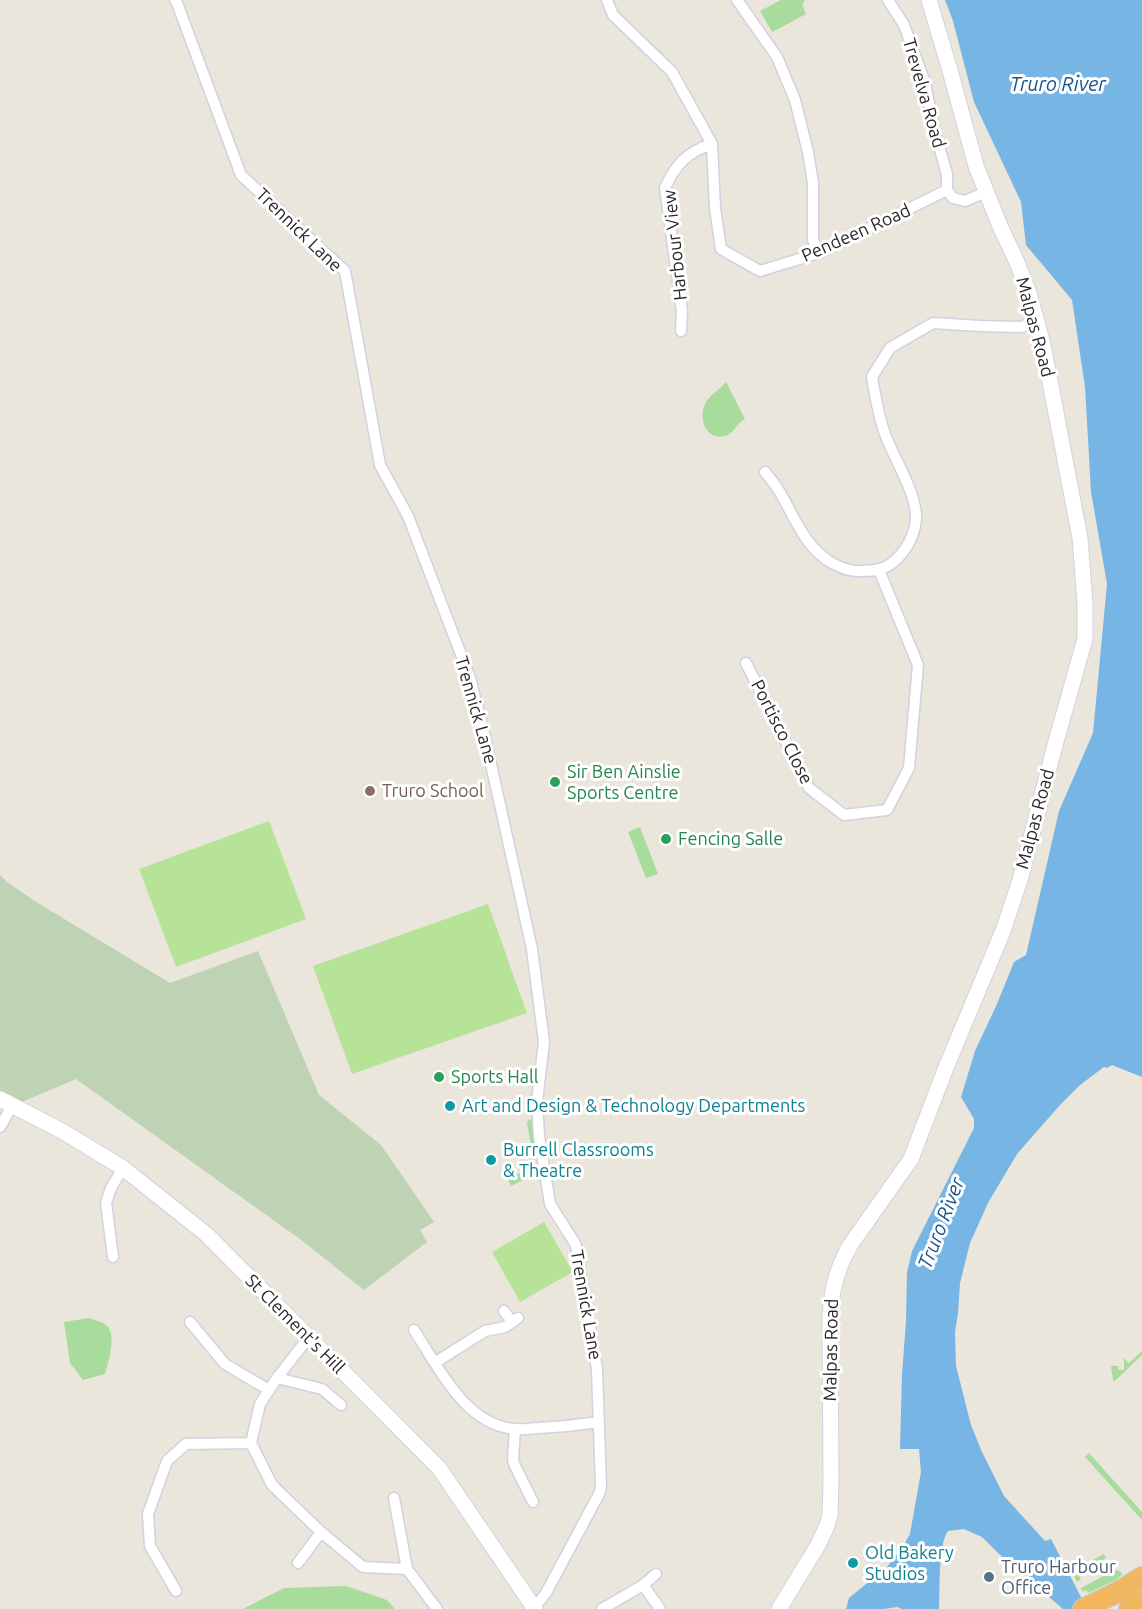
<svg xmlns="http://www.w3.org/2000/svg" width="1142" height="1609" viewBox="0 0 1142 1609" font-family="Ubuntu,sans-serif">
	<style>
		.green { fill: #a8dc9c }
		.cemetery { fill: #bed2b4 }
		.pitch { fill: #b7e399 }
		.water { fill: #76b5e4 }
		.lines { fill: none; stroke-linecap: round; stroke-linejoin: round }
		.street-casing { stroke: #d1d1e1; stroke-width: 13 }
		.secondary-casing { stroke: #d1d1e1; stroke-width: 17 }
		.highway-casing { stroke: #c7c7c7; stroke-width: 22 }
		.street { stroke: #fff; stroke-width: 10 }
		.secondary { stroke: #fff; stroke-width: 15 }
		.highway { stroke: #f1b660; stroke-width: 20 }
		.leisure-dot { fill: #2e9e5b; stroke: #fff; stroke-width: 2 }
		.education-dot { fill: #8d6e63; stroke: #fff; stroke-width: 2 }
		.culture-dot { fill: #0f9aa8; stroke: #fff; stroke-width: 2 }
		.service-dot { fill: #5c6f8a; stroke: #fff; stroke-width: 2 }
		.labels { text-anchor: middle; stroke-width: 6; stroke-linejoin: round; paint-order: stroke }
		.street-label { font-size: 18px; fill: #292929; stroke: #fff }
		.leisure-label { font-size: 18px; fill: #27864d; stroke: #fff; text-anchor: start }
		.education-label { font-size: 18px; fill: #785e54; stroke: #fff; text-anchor: start }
		.culture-label { font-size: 18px; fill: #0d838f; stroke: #fff; text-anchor: start }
		.service-label { font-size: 18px; fill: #4e5e75; stroke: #fff; text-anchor: start }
		.water-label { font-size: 20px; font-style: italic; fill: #18528e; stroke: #fff }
	</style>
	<rect width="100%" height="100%" fill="#eae6dc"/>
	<path class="green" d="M781,0H805L802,5L806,14L772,32L760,11Z
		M726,382L745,419C736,424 735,431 728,435C706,443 697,418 706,402C711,394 720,389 726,382Z
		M640,827L658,874L646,878L628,832Z
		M530,1119L532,1121C534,1135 539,1164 529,1175C525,1180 517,1183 511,1186L508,1179L528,1169L531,1146L527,1122Z
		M89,1318C94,1320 103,1322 107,1326C117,1335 108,1363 105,1374L83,1380L70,1363L64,1322Z
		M1142,1351V1355L1116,1380L1113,1381L1111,1366H1118V1370H1124V1358L1129,1363Z
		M1089,1453L1142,1512V1520L1085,1457Z
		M1104,1554L1106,1558L1078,1574L1081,1579L1077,1582L1072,1571Z
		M1115,1570L1119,1571L1123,1574L1116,1580L1088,1593L1086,1590L1083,1592L1081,1588Z
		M346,1586L387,1600L395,1609H243L284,1588Z"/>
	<path class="cemetery" d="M0,875L7,882L33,900L170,983L258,951L319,1095L381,1145L434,1222L420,1230L427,1242L364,1290L304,1242L76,1079L12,1106L0,1099Z"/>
	<path class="pitch" d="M269,821L306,919L176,967L139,869Z
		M488,904L527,1013L352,1074L313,966Z
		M544,1222L573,1272L520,1302L492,1252Z"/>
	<path class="water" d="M945,0H1142V1077L1112,1065L1107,1068L1104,1067L1080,1085L1060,1105L1017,1154L988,1203L970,1243L960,1283L958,1313L955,1332L956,1366L971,1425L982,1452L1004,1496L1045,1541L1051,1539L1081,1597L1094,1609H1063L998,1553L982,1537L964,1529L948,1531C938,1544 940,1591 939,1609H902L897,1607L884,1609H846L849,1598L887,1567L902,1548L910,1534L921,1472L919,1449H900L902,1374L906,1321L907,1272L912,1251L974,1128V1119L961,1097L975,1051L997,1004L1014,962L1026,955L1059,811L1093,733L1107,584L1091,492L1085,387L1072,300L1026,245L1021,202L974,102L953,21Z"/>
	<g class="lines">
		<g class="street-casing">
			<path id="street" d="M175,0L177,3L241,175L345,271L380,465L408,516L470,678L485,737L532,949L544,1042L537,1102L539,1136L550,1204L576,1245L597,1369L601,1487L599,1494L546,1593L534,1608
				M607,0L613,15L672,72L712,144L715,208L721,249L760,271L819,253L947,190L953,198L965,201L986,192
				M737,0L777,57L795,100L808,152L813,183V240L819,253
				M888,0L904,25L925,83L935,133L947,174V190
				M681,331L682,311L665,188C675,165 687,152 712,144
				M765,472C770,478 775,484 779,491C795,517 804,547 832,563C841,568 851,572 862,571C873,571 884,570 892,563C906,552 916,534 916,516C915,489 892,456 884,431C878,414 875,395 872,377L890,348L933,323L980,326L1022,327L1035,320
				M746,663L809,788L844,815L887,810L909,768L918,665L879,570
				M0,1127L12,1106
				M113,1257L106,1203L111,1188L123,1168
				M504,1311L512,1322
				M190,1322L225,1364L269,1390
				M414,1330C438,1366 465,1426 516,1429C523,1430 531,1428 539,1428C559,1427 579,1425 599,1422
				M309,1337L277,1378L260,1404L251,1443L272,1485L321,1532L363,1567L407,1569L437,1609
				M436,1362L485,1331L505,1327L518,1318
				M277,1378L322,1389L341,1405
				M515,1429L513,1460L515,1466L533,1502
				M394,1498L407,1569
				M298,1563L321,1532
				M643,1585L660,1609
				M176,1591L150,1546L148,1514L167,1461L186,1444L251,1443
				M602,1609L643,1585L656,1574"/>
		</g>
		<g class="secondary-casing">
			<path id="secondary" d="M0,1099L62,1131L123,1168L206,1234L439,1468L535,1609
				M779,1609L818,1545L826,1528L830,1516L831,1481L830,1318C831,1290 837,1267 851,1244L911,1159L945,1070L1003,931L1020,880L1055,745L1085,639V603L1080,538L1043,345L1029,293L1016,260L1000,226L976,166L949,67L929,0"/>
		</g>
		<g class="highway-casing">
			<path id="highway" d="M1083,1609L1118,1592L1142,1577
				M1129,1609L1142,1601"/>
		</g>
		<use href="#street" class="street"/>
		<use href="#secondary" class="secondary"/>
		<use href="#highway" class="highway"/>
	</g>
	<g class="leisure-dot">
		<circle cx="555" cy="782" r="6"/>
		<circle cx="666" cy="839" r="6"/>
		<circle cx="439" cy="1077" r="6"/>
	</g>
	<circle class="education-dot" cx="370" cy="791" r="6"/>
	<g class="culture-dot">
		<circle cx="450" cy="1106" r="6"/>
		<circle cx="491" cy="1160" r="6"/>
		<circle cx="853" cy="1563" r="6"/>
	</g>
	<circle class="service-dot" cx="989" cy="1577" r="6"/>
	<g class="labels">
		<g class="street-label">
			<text transform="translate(924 93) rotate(74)" y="6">Trevelva Road</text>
			<text transform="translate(299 230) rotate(44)" y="6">Trennick Lane</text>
			<text transform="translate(856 233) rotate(-24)" y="6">Pendeen Road</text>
			<text transform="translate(675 245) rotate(-96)" y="6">Harbour View</text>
			<text transform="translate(1035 327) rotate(75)" y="6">Malpas Road</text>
			<text transform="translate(476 710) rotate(74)" y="6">Trennick Lane</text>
			<text transform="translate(782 732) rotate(63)" y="6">Portisco Close</text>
			<text transform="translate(1035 819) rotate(-75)" y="6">Malpas Road</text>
			<text transform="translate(586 1305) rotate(80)" y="6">Trennick Lane</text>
			<text transform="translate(295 1324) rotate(45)" y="6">St Clement's Hill</text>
			<text transform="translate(831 1350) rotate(-89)" y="6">Malpas Road</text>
		</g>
		<g class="leisure-label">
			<text x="567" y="778">Sir Ben Ainslie<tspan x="567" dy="21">Sports Centre</tspan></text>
			<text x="678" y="845">Fencing Salle</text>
			<text x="451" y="1083">Sports Hall</text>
		</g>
		<g class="education-label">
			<text x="382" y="797">Truro School</text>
		</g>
		<g class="culture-label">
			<text x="462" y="1112">Art and Design &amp; Technology Departments</text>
			<text x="503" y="1156">Burrell Classrooms<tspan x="503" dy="21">&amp; Theatre</tspan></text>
			<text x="865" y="1559">Old Bakery<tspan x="865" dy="21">Studios</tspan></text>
		</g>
		<g class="service-label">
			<text x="1001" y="1573">Truro Harbour<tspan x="1001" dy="21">Office</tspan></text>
		</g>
		<g class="water-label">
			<text x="1058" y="91">Truro River</text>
			<text transform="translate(941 1223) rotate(-69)" y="7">Truro River</text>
		</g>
	</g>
</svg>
